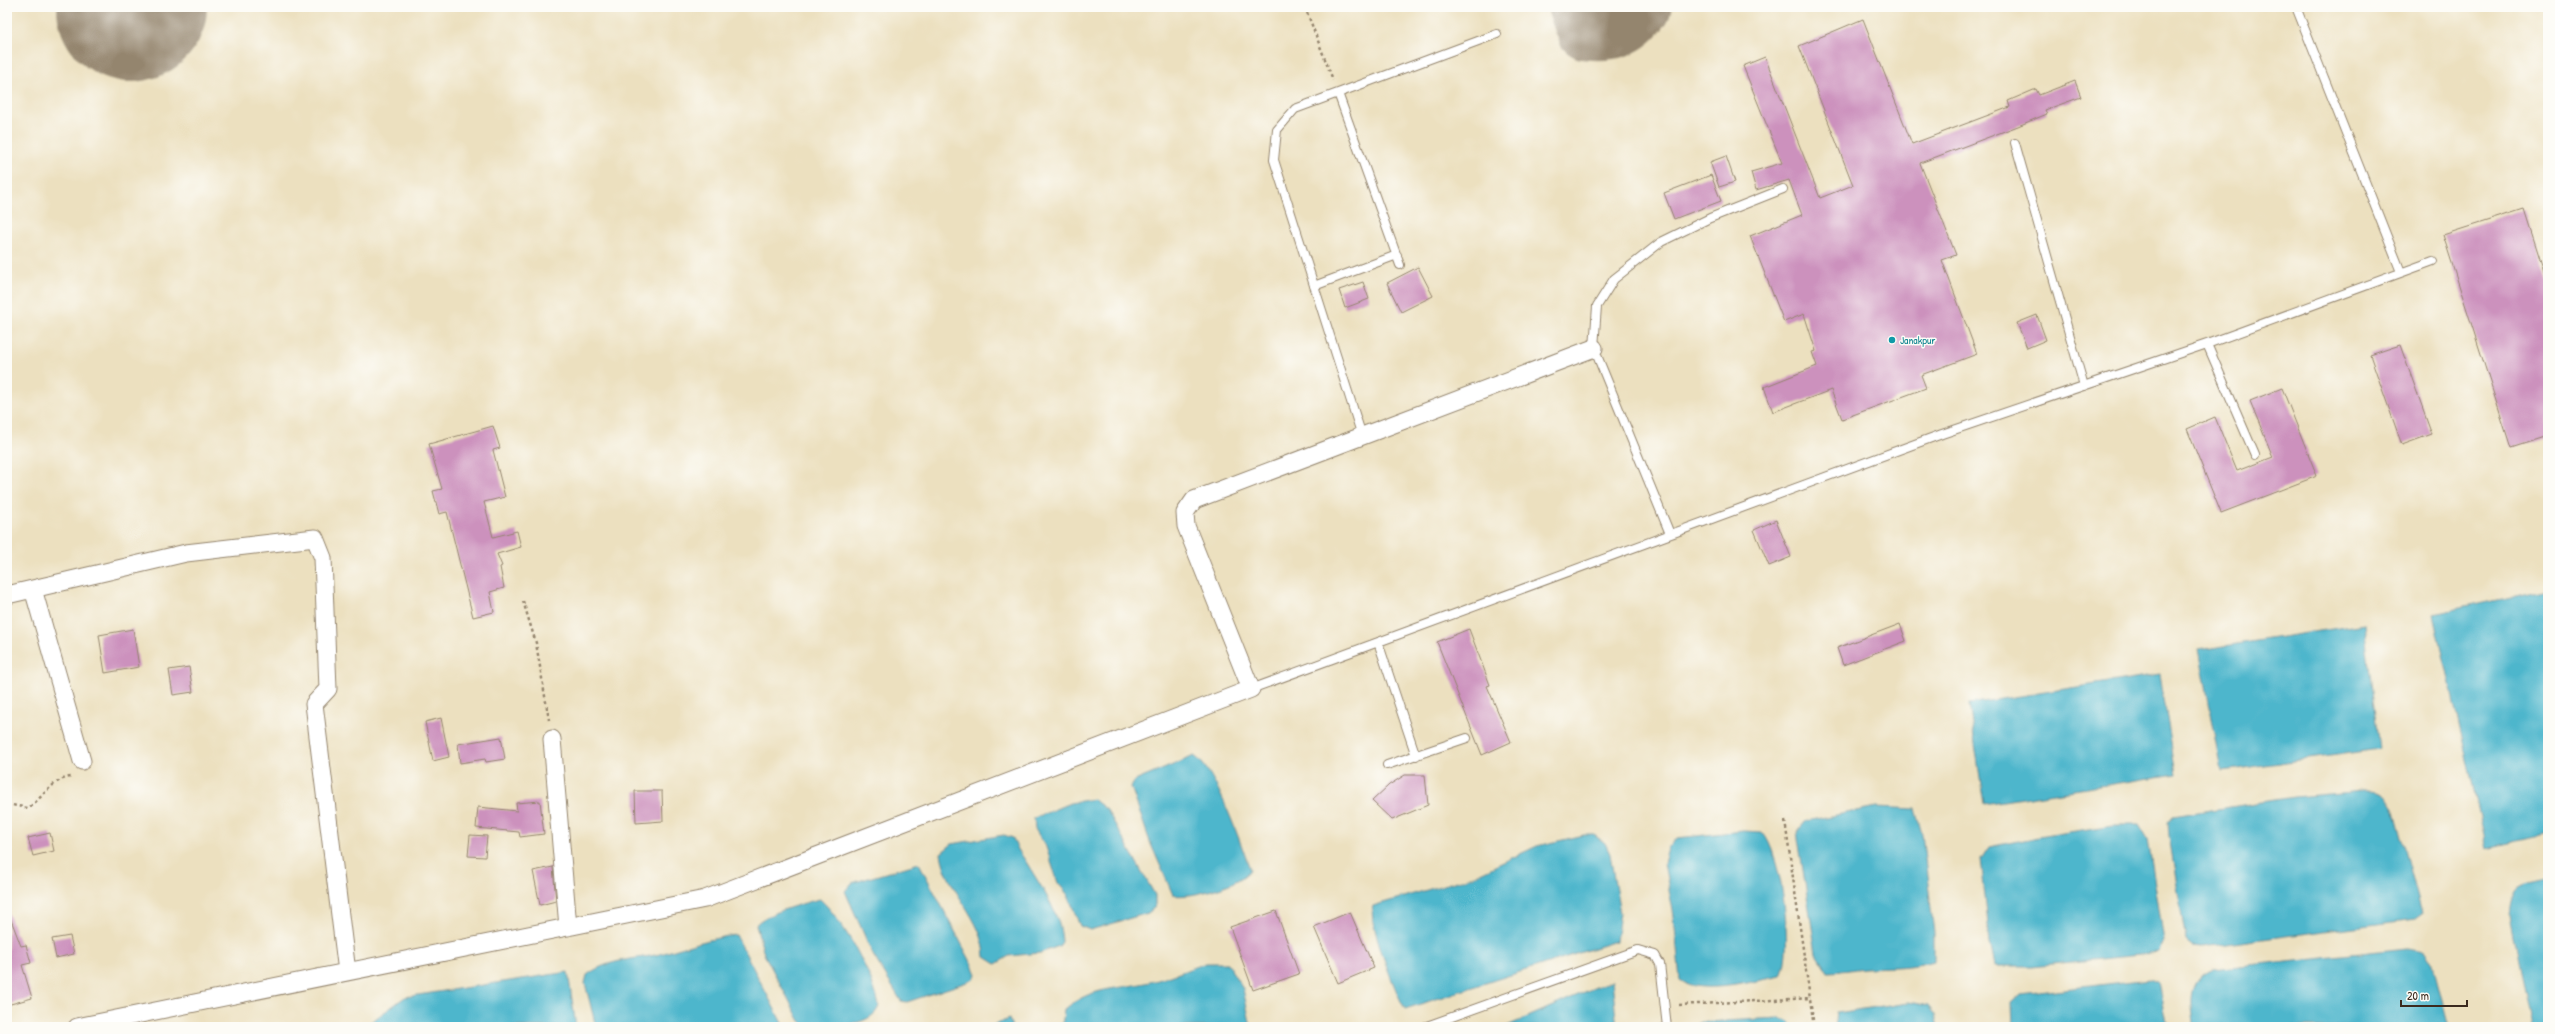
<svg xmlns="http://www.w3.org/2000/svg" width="2555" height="1034" viewBox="0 0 2555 1034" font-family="'Patrick Hand',sans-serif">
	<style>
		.water { fill: #4eb6cc; stroke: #447075 }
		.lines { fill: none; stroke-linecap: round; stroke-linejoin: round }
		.taxiway { stroke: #94856e; stroke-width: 59 }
		.runway { stroke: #94856e; stroke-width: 148 }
		.building { fill: #cc91bd }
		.lane-casing { stroke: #94856e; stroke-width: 10 }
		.street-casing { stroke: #94856e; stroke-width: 19 }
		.path { stroke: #94856e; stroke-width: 2.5; stroke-dasharray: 3 3; stroke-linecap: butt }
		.lane { stroke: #fff; stroke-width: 8 }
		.street { stroke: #fff; stroke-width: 17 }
		.culture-dot { fill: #0f9aa8; stroke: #fdfcf7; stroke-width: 1.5 }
		.labels { text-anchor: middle; stroke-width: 3; stroke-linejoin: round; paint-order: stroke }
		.culture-label { font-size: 11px; fill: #0d838f; stroke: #fdfcf7; text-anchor: start }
	</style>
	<rect width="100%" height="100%" fill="#fdfcf7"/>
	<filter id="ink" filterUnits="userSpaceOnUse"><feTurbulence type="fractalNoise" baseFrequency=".025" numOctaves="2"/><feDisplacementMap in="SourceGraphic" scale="8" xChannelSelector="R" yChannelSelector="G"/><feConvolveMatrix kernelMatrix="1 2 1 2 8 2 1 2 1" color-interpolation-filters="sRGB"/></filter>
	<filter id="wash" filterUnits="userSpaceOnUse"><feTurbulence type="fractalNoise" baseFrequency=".012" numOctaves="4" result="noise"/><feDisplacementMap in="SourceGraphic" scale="16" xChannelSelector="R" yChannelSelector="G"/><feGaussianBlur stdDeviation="0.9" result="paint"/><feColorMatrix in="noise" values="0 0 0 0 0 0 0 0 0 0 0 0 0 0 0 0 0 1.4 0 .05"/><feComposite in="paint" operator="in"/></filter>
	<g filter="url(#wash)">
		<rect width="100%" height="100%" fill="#ece0bf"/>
		<path class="water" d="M2548,589V834L2487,848L2434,614Z
			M2364,624L2379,749L2222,771L2199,650Z
			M2160,674L2176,774L1984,804L1969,704Z
			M1194,756C1215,767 1241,845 1250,869C1244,884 1189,899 1173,895L1150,842L1131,787L1135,781Z
			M2363,791C2381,791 2387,793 2395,811L2422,914L2415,919L2203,947L2193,946L2186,940L2169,836L2168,822L2173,816L2294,797Z
			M1093,799L1107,810L1155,895V907L1148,913L1090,930L1080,926L1068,895L1058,883L1046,847L1035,829L1034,818L1070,803Z
			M1877,807L1915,809L1922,834L1934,933V961C1911,968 1888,967 1865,968C1852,969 1841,972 1828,972L1816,953L1797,832L1806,821Z
			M2113,825H2139L2148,840L2164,941L2159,953L2032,966H1995L1990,943L1981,859L1989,847L2038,837Z
			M1743,831L1762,832C1782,853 1794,950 1781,976C1756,981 1701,996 1680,980L1674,916L1664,863L1668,849L1677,838Z
			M1004,835L1013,838C1016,849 1023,856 1028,865C1042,888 1061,915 1062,942L1059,946L1040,953L1009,956L996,964L985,957C984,919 946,891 941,853L952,844Z
			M1584,835H1594L1605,843L1610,854L1620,913L1616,941L1405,1009C1396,994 1367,920 1373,906L1474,876L1537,846Z
			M919,863L970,960L976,974L974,979L970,981L907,1002L901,1001L873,955L845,891L852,883Z
			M2548,879V1027H2531L2509,915C2512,883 2520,885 2548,879Z
			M820,899C843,920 873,975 879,1006C872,1028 825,1027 806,1027L800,1021L764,954L756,925C761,915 807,902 820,899Z
			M736,935L784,1027H596L585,983L587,975C609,958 637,960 664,953C688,946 711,938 736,935Z
			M2407,948L2425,951L2432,961L2449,1027H2194C2189,1002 2187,979 2213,969Z
			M1206,963H1227L1243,989L1251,1027H1062L1064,1010C1091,986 1117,990 1150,982C1169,978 1188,969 1206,963Z
			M568,972L576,1027H364L405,997Z
			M2150,979L2159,983L2168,1027H2013L2012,1002L2021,994Z
			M1612,980L1617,1027H1505Z
			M1909,1002L1928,1006L1935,1015L1938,1027H1835L1837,1013Z
			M1779,1018L1789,1022L1792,1027H1695L1697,1024L1706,1022Z
			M1009,1019L1012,1027H989Z"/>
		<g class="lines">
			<path class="taxiway" d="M1577,7L1586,30C1610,33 1628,29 1642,7"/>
			<path class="runway" d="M131,8L133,7"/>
		</g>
		<g id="blocks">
			<path class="building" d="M1863,19L1912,144L2010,107L2008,101L2036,89L2039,95L2075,81L2081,97L2045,110L2047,114L2018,126L1920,163L1956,255L1942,260L1977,354L1921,375L1926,388L1842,419L1831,390L1773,412L1764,387L1817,366L1812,352L1816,351L1804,314L1784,322L1750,236L1802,215L1789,180L1756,190L1751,172L1782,163L1743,66L1765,57L1820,198L1853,185L1799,46Z
				M1726,156L1735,182L1719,187L1710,162Z
				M1711,175L1721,201L1674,219L1664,193Z
				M2524,209L2548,284V436L2511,448L2443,235Z
				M1418,267L1433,296L1401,312L1387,283Z
				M1363,282L1369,299L1345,308L1339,290Z
				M2037,315L2046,340L2027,348L2017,323Z
				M2400,345L2432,434L2402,445L2370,355Z
				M2282,388L2317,476L2221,513L2187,429L2215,417L2237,471L2273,457L2250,401Z
				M493,426L500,448L493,450L505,497L484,502L493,537L517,531L521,547L497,554L502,566L500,567L504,588L490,592L494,612L473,617L447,512L439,514L433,491L442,489L429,444Z
				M1776,520L1791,557L1769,566L1754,530Z
				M1900,624L1906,641L1843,665L1837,648Z
				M133,629L139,667L105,673L99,635Z
				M1469,629L1490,685L1487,686L1511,742L1482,755L1437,642Z
				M189,667L193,692L173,695L169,670Z
				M441,718L449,757L433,761L425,722Z
				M501,737L505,759L486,762L485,759L460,763L458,744Z
				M1405,775H1425L1428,805L1392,820L1372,801L1389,785Z
				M635,791H662L663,821L636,823Z
				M540,801L544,834L520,837L519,832L476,828L478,807L517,811L516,803Z
				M50,833L54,851L33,856L28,838Z
				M470,835L487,836L485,857L468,856Z
				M553,867L556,901L540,905L533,871Z
				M1276,911L1299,974L1253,990L1230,927Z
				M8,912L21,946L26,945L31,963L22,965L32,998L7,1005Z
				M1350,912L1374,968L1338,983L1314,927Z
				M70,936L74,954L56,958L52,939Z"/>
		</g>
	</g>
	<g filter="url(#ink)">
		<use href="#blocks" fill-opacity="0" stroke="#94856e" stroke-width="1"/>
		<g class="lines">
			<g class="lane-casing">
				<path id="lane" d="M2296,7L2401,272
					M1338,93L1400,265
					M2015,143L2084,386
					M1314,286L1397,255
					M2207,344L2255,455
					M1362,436L1274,160L1277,130L1295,109L1497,34
					M1670,534L1594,348L1597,306L1614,279L1661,242L1710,218L1783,189
					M1378,642L1416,756
					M1251,689L1942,434L2207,344L2433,261
					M1387,765L1467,738
					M1424,1027L1638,950L1655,955L1660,964L1667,1027"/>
			</g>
			<g class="street-casing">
				<path id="street" d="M33,589L82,761
					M7,595L186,553L315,538L323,558L328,689L314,704L347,972
					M552,739L568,927
					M77,1027L705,899L1251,689L1186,526L1185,513L1194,500L1594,348"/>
			</g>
			<path class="path" d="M1305,7L1333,80
				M523,601L536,643L549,720
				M7,804L28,808C43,798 52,779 71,777
				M1785,821L1814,1027
				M1679,1005L1811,998"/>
			<use href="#lane" class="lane"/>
			<use href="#street" class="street"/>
		</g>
	</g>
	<circle class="culture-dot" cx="1892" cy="340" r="4"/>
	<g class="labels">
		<g class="culture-label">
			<text x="1900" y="344">Janakpur</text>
		</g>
	</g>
	<rect width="2555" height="1034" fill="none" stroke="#fdfcf7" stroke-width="24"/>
	<path d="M2401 1000v6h66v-6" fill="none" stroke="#3b2a1e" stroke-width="2"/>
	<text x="2407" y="1000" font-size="12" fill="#3b2a1e" stroke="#fdfcf7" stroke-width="3" paint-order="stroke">20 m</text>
</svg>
